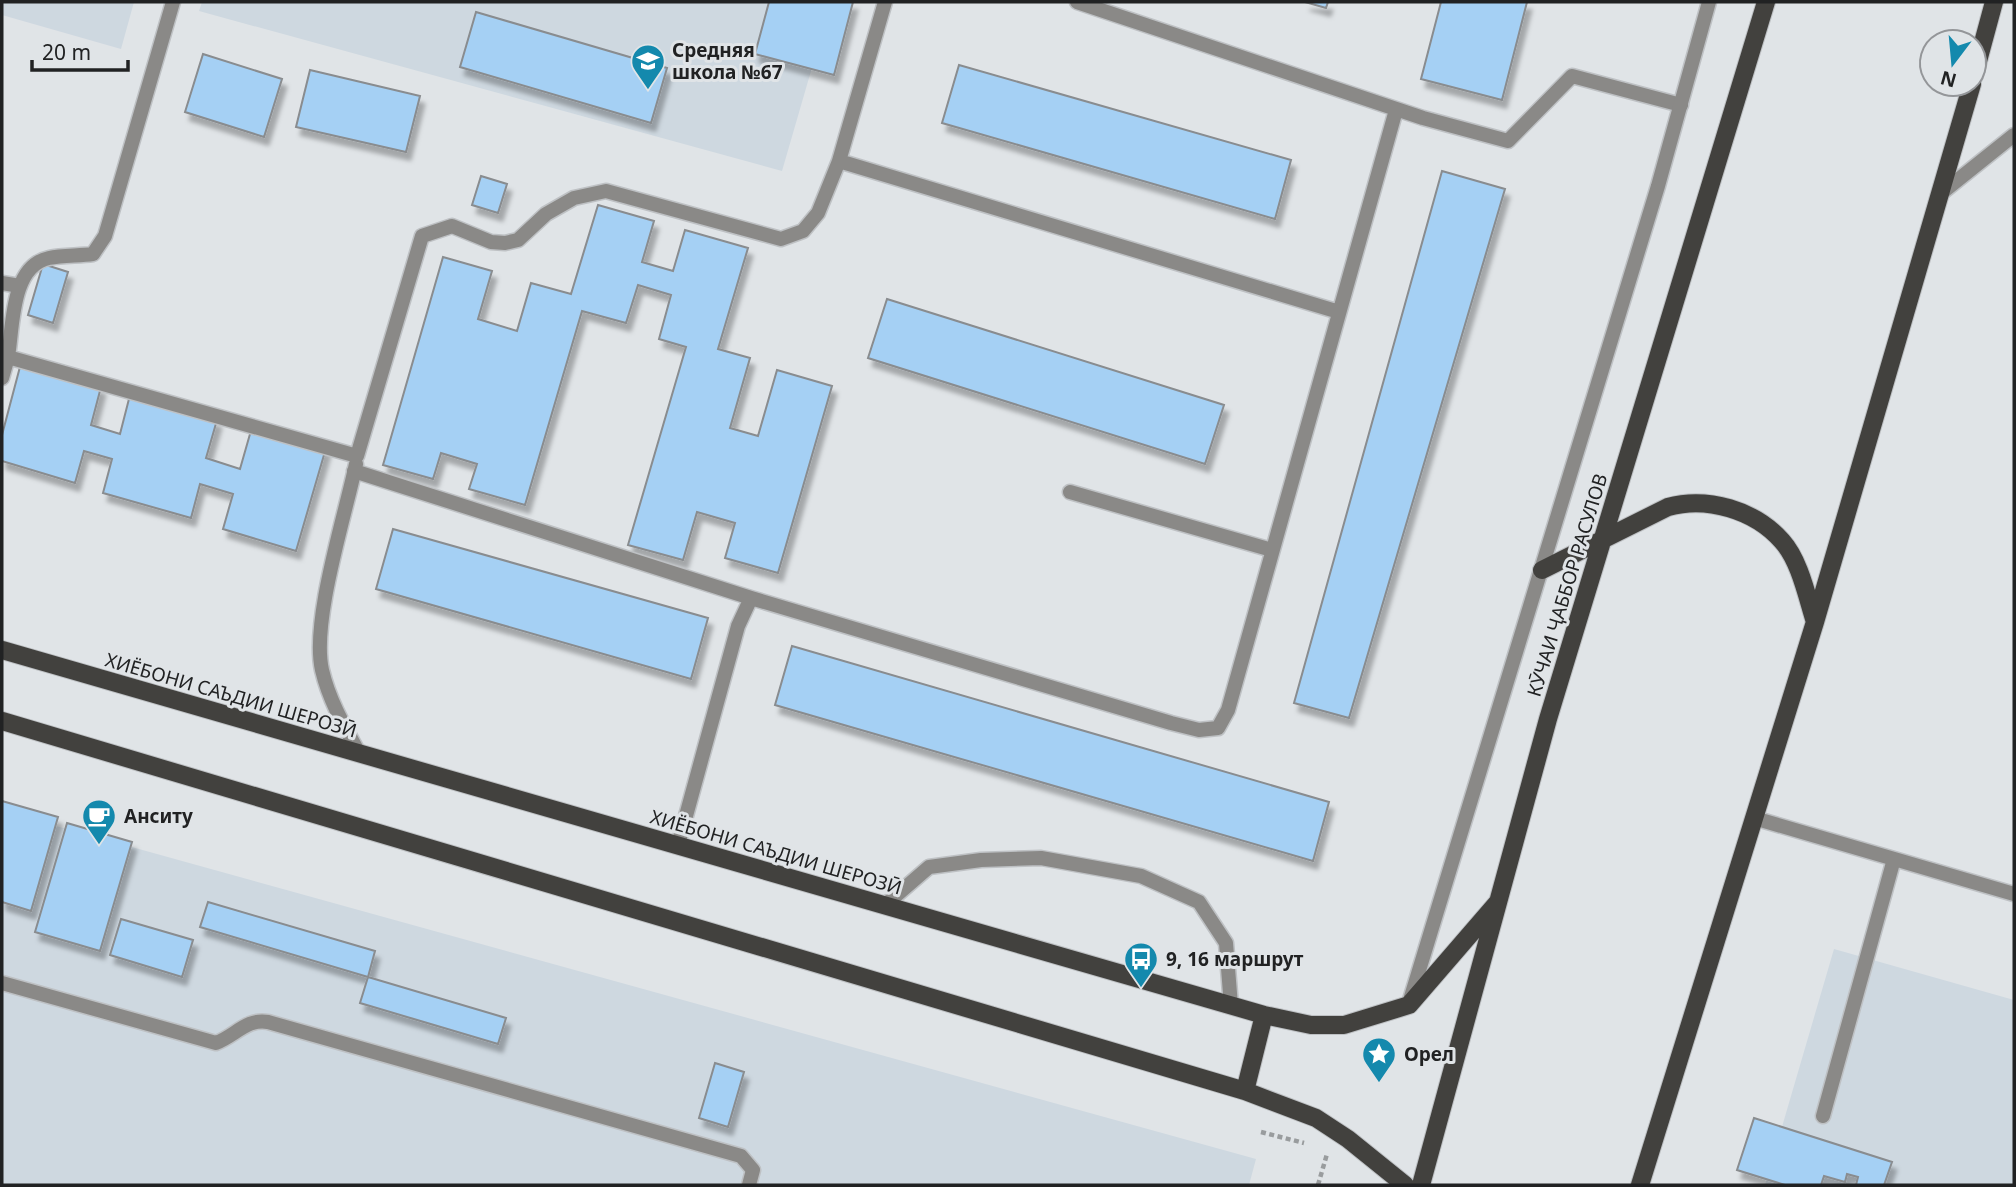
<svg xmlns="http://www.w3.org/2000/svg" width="2016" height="1187" viewBox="0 0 2016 1187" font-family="'Noto Sans',sans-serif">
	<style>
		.built { fill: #ced8e0 }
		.building { fill: #a5d0f4; stroke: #898c8f; stroke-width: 2; filter: url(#shadow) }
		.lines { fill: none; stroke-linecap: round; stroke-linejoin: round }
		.service-casing { stroke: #bec1c4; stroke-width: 17 }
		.minor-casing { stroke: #bec1c4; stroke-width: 17 }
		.tertiary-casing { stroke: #bec1c4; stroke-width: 17 }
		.primary-casing { stroke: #bec1c4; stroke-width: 20 }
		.path { stroke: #999c9e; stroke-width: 4.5; stroke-dasharray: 5 3.5; stroke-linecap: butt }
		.service { stroke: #8a8987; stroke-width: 14 }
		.minor { stroke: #8a8987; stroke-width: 14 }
		.tertiary { stroke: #8a8987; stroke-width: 14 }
		.primary { stroke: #42413e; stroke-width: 18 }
		.labels { text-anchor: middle; stroke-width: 6; stroke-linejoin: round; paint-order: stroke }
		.poi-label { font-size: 19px; font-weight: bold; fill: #212223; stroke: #e0e4e7; text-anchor: start }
		.street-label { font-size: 19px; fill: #212223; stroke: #e0e4e7 }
	</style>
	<defs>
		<filter id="shadow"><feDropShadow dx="4.5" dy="8" stdDeviation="2" flood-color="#0004"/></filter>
	</defs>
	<rect width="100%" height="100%" fill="#e0e4e7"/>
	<path class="built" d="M2,2H134L121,49L2,15Z
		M202,2H831L782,171L199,11Z
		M2,811L1256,1159L1249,1185H2Z
		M1834,949L2014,1000V1185H1765Z"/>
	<path class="building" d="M769,2H853L834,75L755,54Z
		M1305,2H1328L1326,8Z
		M1441,2H1527L1502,100L1421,79Z
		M476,12L667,68L651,123L460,67Z
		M203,54L282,79L264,137L185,112Z
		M959,65L1291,160L1275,219L942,123Z
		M310,70L420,96L406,152L296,127Z
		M1442,171L1505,189L1349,718L1294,703Z
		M481,176L507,184L498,213L472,205Z
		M598,205L654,221L642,262L673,271L685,230L748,248L718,349L750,358L730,428L758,436L777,370L832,386L778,573L725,558L735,523L697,512L683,560L628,545L686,347L659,339L671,295L638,285L626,323L582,311L525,505L469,489L477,464L441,453L433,479L383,465L443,257L492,271L478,319L517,331L531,283L571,294Z
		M43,264L68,272L53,323L28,315Z
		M887,299L1224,405L1205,464L868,358Z
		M21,363L101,387L91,425L120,434L130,395L217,420L206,458L240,469L252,427L326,448L296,551L223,529L233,494L200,484L191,518L103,493L112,459L84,451L75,483L2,461V435Z
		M393,529L708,618L691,679L376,589Z
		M792,646L1329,802L1313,861L775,705Z
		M2,801L58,817L31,911L2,902Z
		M67,823L132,842L100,951L35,932Z
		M208,902L375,951L368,977L200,927Z
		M121,919L193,940L182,977L110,955Z
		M368,977L506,1018L498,1044L360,1003Z
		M715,1063L744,1072L728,1127L699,1118Z
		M1754,1118L1892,1162L1884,1185H1856L1858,1177L1847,1174L1845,1182L1824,1176L1821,1185H1785L1737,1170Z"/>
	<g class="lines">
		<g class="service-casing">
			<path id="service" d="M885,2L839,161L1339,312
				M1077,2L1423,118L1508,141L1572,76L1681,105
				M2,283L20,286
				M8,357C13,326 11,266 49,258C63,255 79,256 93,254L105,236L173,2
				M2,378L8,357L357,456L422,236L452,226L491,242L505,243L518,240L546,214L574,198L606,191L781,239L803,231L818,213L839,161
				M356,464C345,516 311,622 322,670C329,700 344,726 359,753
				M354,471L751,598L1171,723L1199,730L1218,728L1228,710L1396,110
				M1070,492L1272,550
				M1754,818L2014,894
				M678,845L738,626L751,598
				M884,906L929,867L981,860L1041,858L1141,876L1199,902L1226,943L1231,1006
				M2,983L216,1043C235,1036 247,1018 268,1022L741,1156L753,1170L749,1185
				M1823,1116L1894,859"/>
		</g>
		<g class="minor-casing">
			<path id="minor" d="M1410,1000L1658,186L1709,2"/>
		</g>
		<g class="tertiary-casing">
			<path id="tertiary" d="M1939,195L2014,135"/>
		</g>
		<g class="primary-casing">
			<path id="primary" d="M1974,76L1994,2
				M1542,570L1668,507C1707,496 1755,510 1782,541C1800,561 1807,597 1815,622
				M2,650L1264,1015L1311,1025H1344L1409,1005L1498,902
				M2,721L1245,1091L1316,1118L1348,1139L1405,1185
				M1245,1091L1264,1015
				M1421,1185L1548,719L1766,2
				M1640,1185L1815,622L1972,84"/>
		</g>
		<path class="path" d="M1261,1132L1304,1143
			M1318,1185L1327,1154"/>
		<use href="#service" class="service"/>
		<use href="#minor" class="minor"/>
		<use href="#tertiary" class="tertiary"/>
		<use href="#primary" class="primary"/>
	</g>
	<defs>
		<g id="school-pin" transform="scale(1.75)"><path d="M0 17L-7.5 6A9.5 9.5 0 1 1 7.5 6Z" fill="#1489ad" stroke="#e0e4e7"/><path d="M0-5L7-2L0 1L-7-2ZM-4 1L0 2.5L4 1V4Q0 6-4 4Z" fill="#fff"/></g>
		<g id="cafe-pin" transform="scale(1.75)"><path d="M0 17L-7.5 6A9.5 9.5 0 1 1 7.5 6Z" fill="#1489ad" stroke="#e0e4e7"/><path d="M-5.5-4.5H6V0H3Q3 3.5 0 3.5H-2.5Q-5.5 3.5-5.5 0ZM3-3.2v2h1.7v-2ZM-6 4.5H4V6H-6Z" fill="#fff"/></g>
		<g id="bus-pin" transform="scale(1.75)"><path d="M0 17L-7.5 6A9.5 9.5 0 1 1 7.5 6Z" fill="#1489ad" stroke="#e0e4e7"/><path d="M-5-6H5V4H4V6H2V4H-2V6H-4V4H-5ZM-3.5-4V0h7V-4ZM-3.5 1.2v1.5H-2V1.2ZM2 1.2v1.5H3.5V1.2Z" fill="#fff"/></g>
		<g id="sight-pin" transform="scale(1.75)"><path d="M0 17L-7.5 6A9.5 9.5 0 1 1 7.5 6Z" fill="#1489ad" stroke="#e0e4e7"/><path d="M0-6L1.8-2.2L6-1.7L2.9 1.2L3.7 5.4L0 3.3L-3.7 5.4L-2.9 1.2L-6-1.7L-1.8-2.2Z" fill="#fff"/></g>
	</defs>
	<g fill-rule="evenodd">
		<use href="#school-pin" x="648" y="61"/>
		<use href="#cafe-pin" x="99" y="816"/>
		<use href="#bus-pin" x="1141" y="959"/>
		<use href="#sight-pin" x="1379" y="1054"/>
	</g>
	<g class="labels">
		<g class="poi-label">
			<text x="672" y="57">Средняя<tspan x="672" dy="22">школа №67</tspan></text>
			<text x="124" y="823">Анситу</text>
			<text x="1166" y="966">9, 16 маршрут</text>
			<text x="1404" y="1061">Орел</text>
		</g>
		<g class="street-label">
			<text transform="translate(1567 585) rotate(-73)" y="7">КӮЧАИ ҶАББОР РАСУЛОВ</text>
			<text transform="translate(231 695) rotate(16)" y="7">ХИЁБОНИ САЪДИИ ШЕРОЗӢ</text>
			<text transform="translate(776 852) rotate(16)" y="7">ХИЁБОНИ САЪДИИ ШЕРОЗӢ</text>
		</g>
	</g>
	<rect width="2016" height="1187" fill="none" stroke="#212223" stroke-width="7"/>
	<g transform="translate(1953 63) rotate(196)"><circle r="33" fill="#e0e4e7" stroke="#949699" stroke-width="2"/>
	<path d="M0-5L12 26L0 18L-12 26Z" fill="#1489ad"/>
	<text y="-10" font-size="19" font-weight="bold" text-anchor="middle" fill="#212223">N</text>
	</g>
	<path d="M32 60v10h96v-10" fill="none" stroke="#212223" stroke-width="3.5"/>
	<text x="42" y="60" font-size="21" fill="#212223" stroke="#e0e4e7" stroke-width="5" paint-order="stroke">20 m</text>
</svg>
